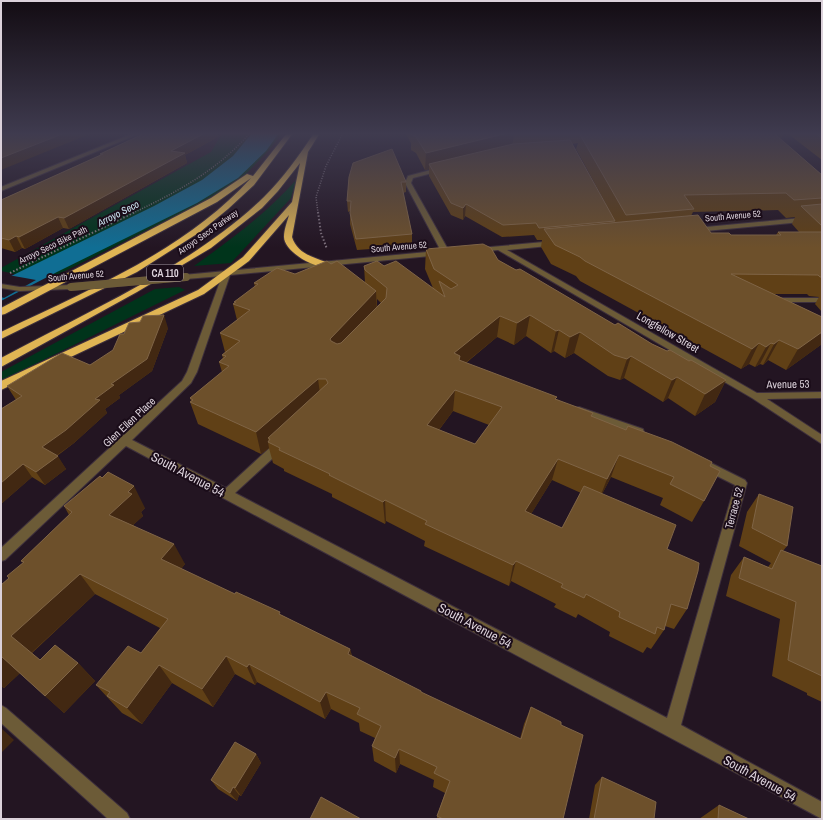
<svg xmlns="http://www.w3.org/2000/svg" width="823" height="820" viewBox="0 0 823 820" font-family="'Archivo Narrow',sans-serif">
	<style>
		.green { fill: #00341b }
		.water { fill: #106e94 }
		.pier { fill: #231522 }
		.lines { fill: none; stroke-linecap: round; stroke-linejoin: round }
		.minor-casing { stroke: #3d2f3c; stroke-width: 2 }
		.highway-casing { stroke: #3d2f3c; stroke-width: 2 }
		.path-far1 { stroke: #7f727e; stroke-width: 1.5; stroke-dasharray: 1 1.5; stroke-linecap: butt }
		.path { stroke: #7f727e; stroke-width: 2; stroke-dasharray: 1.5 2; stroke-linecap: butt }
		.minor { fill: #6c5b37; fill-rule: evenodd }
		.highway { fill: #e0b554; fill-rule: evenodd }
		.minor-bridge-casing { stroke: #3d2f3c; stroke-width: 8; stroke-linecap: butt }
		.minor-bridge { stroke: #6c5b37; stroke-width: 8 }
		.wall { fill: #604016; fill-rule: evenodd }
		.shaded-wall { fill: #422812 }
		.building { fill: #6d502b; stroke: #7f6446; fill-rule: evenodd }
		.labels { text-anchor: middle; stroke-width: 4; stroke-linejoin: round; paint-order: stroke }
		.far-street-label { font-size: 9px; fill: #dbd1da; stroke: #1a0c19 }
		.far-water-label { font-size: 10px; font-style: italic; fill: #cee6f3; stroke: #1a0c19 }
		.shield { fill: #1a0c19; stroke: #a196a0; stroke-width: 1 }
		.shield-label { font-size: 10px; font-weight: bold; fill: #dbd1da }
		.street-label { font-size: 11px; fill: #dbd1da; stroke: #1a0c19 }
		.near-street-label { font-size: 13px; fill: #dbd1da; stroke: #1a0c19 }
	</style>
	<rect width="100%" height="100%" fill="#231522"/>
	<path class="green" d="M222,133H282L268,151L240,180L201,203L55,276L39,279L1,271V268L211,152Z
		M296,180L291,198L231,263L194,266C230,240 266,214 296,180Z
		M179,287L185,290L1,381V372L155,289Z"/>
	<path class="water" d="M252,133H279L266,151L238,178L197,203L57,272L1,301V281L154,206L202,180L233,156Z"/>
	<path class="pier" d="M8,275L25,278L36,280L4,298L1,297V278Z"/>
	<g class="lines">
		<g class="minor-casing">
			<path id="minor" d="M134,133H141L1,191V187Z
				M442,167L444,168V170L413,178L411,183L450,253L446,255L442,253L405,183L408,176Z
				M822,216V220L695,232L692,230L695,228Z
				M555,241H558V245L507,250L757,393L822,392V398L767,399L822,435V444L752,398L498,250L479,252L475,250L479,248Z
				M438,251H441V255L230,275L197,372L191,383L132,440L226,488L276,442H284L285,445L284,448L235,493L667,718L735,485L703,469L702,466L703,463H711L745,480L747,483L681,725L822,802V819L126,446L5,560L1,561V548L182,381L187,372L222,276L186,279L182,277L183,275Z
				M1,284L20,287L71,285L75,287L71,289L20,291L1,288Z
				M769,298H822V302H769Z
				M579,407L643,429L644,432L643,435L639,436L575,412L574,410L575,408Z
				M1,705L6,708L127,813L130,819H108L1,723Z"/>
		</g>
		<g class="highway-casing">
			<path id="highway" d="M287,133H293L254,185L228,209L200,232L137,272L1,339V332C88,290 185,251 251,178L217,202L5,314L1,315V308L211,198L247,174L253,176Z
				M314,133H320L308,152L292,237C297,253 312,257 326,262V266C314,269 284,251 284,237C284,230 287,222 289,215L249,261L204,294L1,390V381L198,290L243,257L292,202L300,163L278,191L262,208L211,248L137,292L1,367V358C87,312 194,265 264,197C283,178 299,156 314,133Z"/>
		</g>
		<path class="path-far1" d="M133,213C179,191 216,171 250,133
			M318,213L316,197L326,166L343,133"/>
		<path class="path" d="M318,212L321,233L327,249
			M10,273L135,212"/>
		<use href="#minor" class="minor"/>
		<use href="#highway" class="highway"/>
		<g class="minor-bridge-casing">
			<path id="minor-bridge" d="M71,287L186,277"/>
		</g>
		<use href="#minor-bridge" class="minor-bridge"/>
	</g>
	<path class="wall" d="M143,133H217L218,137L185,155L187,163L69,229L63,228L25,249L22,248L15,252L1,248V200L101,155L100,154L144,134Z
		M405,133H785L780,139L822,175V312L815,304L819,297L809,296L807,294H774L822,317V344L786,370L768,360L763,365L760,364L755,367L749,364L741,369L580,281L576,276L551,264L541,247L542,240H537L534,235L502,237L465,216L463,220L451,215L429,176V169L425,170L416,153L411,150V143ZM578,143L576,149L608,208L572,144ZM778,210L786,218L795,217L792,224L799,232H778L776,235H731L711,233L691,216L693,212Z
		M787,133H822V160Z
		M349,177L406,182V192L403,193L412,234V246L357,250L350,224V211L348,212L347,201Z
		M426,249L498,260L615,325L652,344L689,361L726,380L715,402L695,416L668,398L663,402L624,378L620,380L608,376L574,353L565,358L554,351L551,353L526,336L514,345L497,337L466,363L556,399L592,417L710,466L704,501L692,522L660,505L663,498L611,477L602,494L667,549L687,609L674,629L665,626L664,630L651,649L647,647L643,653L609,636L610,632L578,614L576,618L554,607L556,604L511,581L509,586L424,546L425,541L386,521L385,524L332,497V494L284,471V469L273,463L269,448L261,454L198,424L190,402L191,401L190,398L222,372L219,362L223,358L222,355L225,352L220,333L237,320L233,304L234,303V302L255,287L254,283L295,274L331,264L365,282L364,266H384L433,288L425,269ZM377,299L381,303L377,306ZM453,411L489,425L475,444L439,430ZM552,480L581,493L562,528L531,514Z
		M168,328L152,371L119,395L120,398L105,409L107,413L74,443L57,456L66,469L45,485L32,477L1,504V409L16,400L7,386L90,365Z
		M759,494L787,546L783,551L822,566V702L807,695V693L772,676L780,619L726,596L731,575L744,557L768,567L771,563L739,546L747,512Z
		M64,506L145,508L141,512L143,516L133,525L185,564L181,569L235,594L281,615L350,649L352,656L421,693L520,739L524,724L531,707L561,725L563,819H437V816L445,793L433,787L434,780L400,764L396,773L374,761L372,746L375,738L360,731L359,723L331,709L325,719L257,682L255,685L235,674L213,707L172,683L142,724L122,713L96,685L141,653L160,628L95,594L32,653L40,660L78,663L95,681L64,713L20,673L4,688L1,686V585L9,579L7,576L23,563L21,561L69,515Z
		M256,754L261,763L241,796L239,795L237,801L218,789L211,780Z
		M602,777L654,819H589L595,785Z
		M719,805L749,819H699Z"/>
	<path class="shaded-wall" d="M65,133H92L1,170V158Z
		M205,133H217L218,137L185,155L187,163L69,229L64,218L171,151Z
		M508,133H514L512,148L429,164V169L425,170L426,153Z
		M778,133H785L769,151L776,135Z
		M466,204L465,216L463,220V208Z
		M58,217L63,228L25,249L19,237Z
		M16,236L22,248L15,252L9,240Z
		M376,291L377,312L333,360L330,339Z
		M164,315L168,328L152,371L119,395L120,398L105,409L107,413L74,443L50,460L42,447L111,384Z
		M530,315L526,336L514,345L517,323Z
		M500,316L497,337L459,368L454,353Z
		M559,330L554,351L551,353L556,331Z
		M580,332L574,353L565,358L570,337Z
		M822,332V344L786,370L798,349Z
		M779,340L768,360L763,365L774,344Z
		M759,343L749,364L741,369L752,349Z
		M771,343L760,364L755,367L766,347Z
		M631,356L624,378L620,380L627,359Z
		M677,377L668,398L663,402L672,380Z
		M318,379L321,401L270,439L268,438L269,442H268L269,448L261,454L256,432Z
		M726,380L715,402L695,416L705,394Z
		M455,390L453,411L426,447L427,425Z
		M619,455L611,477L599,500L607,479Z
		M58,456L66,469L45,485L36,472Z
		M558,459L552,480L520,532L525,511Z
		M23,464L32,477L1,504V483Z
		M134,486L145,508L141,512L143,516L121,536L109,515L128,492Z
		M385,500L386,521L385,524L383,502Z
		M174,544L185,564L172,580L161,559Z
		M516,561L511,581L509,586L513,565Z
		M80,574L95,594L30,654L11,636Z
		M350,649L353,667L348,654Z
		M1,656L20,673L4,688L1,686Z
		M226,656L235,674L213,707L202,689Z
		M78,663L95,681L64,713L45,696Z
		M249,664L257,682L255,685L247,667Z
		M159,665L172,683L142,724L127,708Z
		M326,692L331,709L325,719L320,702Z
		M1,728L14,740L1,753Z
		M399,749L400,764L396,773L395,758Z
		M256,754L261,763L241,796L235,788Z
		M233,787L239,795L237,801L230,793Z"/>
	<path class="building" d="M1,133H65L1,158Z
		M145,133H205L171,151L185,153L64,218L58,217L19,237L16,236L9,240L1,238V200L103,154H100Z
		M413,133H508L426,153L416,137L411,134Z
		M579,133H778L776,135L822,175V198L794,200L786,193L684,195L694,209L626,215Z
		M815,133H822V138Z
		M570,140L615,221L539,228L536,223L503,225L466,204L463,208L451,203L429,164L513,144Z
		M392,149L406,182H401L412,234L356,239L350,213L351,201H347L349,177L353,163Z
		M822,204V226L801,206Z
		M698,215L711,233H729L731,235H781L778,232H822V277H820L818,275L731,274L822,317V332L798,349L779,340L774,344L771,343L766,347L759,343L752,349L585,261L580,257L555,245L544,229Z
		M483,244L491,248L498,260L516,270L520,269L615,325L618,323L652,344L667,351L670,350L689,361L691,360L726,380L705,394L677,377L672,380L631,356L627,359L614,355L580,332L570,337L559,330L556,331L530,315L517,323L500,316L454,353L460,356L459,360L557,397L555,399L593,413L591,416L626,430L628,426L672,442L712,462L710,466L720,471L704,501L670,484L674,477L619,455L607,479L558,459L525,511L562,528L584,486L676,525L667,549L699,563L698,571L687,609L671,604L664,630L657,627L655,634L619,617L620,612L586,594L584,598L561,587L563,584L516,561L513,565L425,524L427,521L385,500L383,502L329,475L330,474L279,450L280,448L268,442L270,439L268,438L328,383L326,379H318L256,432L190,402L193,400L190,398L229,366L219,362L226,356L222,355L240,341L220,333L250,310L233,304L236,302H234L258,284L254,283L277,268L295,274L327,261L331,264L337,261L376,291L330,339L331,341L337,344L341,343L386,298L387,288L365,270L364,266L377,261L384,266L396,261L445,297L439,281L451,289L458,285L434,269L426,249ZM455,390L502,407L475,444L427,425Z
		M164,315L147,359L111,384L114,385L95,399L100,400L66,430L42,447L58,456L36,472L23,464L1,483V409L22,396L7,386L62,353L90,365L113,350L120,334H124L129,323L140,322L143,316Z
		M108,472L134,486L128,492L132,494L109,515L174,544L161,559L235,594L236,592L280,612L279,614L350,649L348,654L421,691V692L521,739L531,707L561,722V725L583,735L563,819H443L437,816L450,781L434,773L437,767L399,749L395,758L372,746L381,726L357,714L360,708L326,692L320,702L249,664L247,667L226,656L202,689L159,665L127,708L107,696L110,692L96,685L128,646L141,653L168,619L80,574L11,636L40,660L55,645L78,663L45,696L1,656V585L9,578L7,576L24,562L21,561L72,512L64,506L100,476L102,478Z
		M759,494L793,507L787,546L752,528Z
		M781,550L822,566V676L788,660L796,602L739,578L744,557L772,569Z
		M235,742L256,754L235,788L233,787L230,793L211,780Z
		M602,777L656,802L654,819H594Z
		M321,797L361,819H310Z
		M719,805L749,819H718Z"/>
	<linearGradient id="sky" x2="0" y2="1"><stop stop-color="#130c13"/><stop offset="0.54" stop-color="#3f3b4f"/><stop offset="1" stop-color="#3f3b4f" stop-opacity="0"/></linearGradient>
	<rect width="823" height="248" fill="url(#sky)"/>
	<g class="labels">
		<g class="far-street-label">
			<text transform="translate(733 216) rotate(-5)" y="3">South Avenue 52</text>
			<text transform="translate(208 232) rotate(-35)" y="3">Arroyo Seco Parkway</text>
			<text transform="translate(53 245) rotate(-26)" y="3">Arroyo Seco Bike Path</text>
			<text transform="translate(399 247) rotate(-5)" y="3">South Avenue 52</text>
			<text transform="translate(76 276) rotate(-5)" y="3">South Avenue 52</text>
		</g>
		<g class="far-water-label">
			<text transform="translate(118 213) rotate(-27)" y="4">Arroyo Seco</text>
		</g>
		<rect class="shield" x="147" y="265" width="36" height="16" rx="3"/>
		<g class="shield-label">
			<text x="165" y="277">CA 110</text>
		</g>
		<g class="street-label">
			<text transform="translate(668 332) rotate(30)" y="4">Longfellow Street</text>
			<text transform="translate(788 384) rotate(-1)" y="4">Avenue 53</text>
			<text transform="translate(129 422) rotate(-43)" y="4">Glen Ellen Place</text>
			<text transform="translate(734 508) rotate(-75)" y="4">Terrace 52</text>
		</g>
		<g class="near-street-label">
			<text transform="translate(188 474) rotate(28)" y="5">South Avenue 54</text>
			<text transform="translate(475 625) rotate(28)" y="5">South Avenue 54</text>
			<text transform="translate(760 778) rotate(29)" y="5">South Avenue 54</text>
		</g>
	</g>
	<rect width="823" height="820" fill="none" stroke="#dbd1da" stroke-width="4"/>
</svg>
